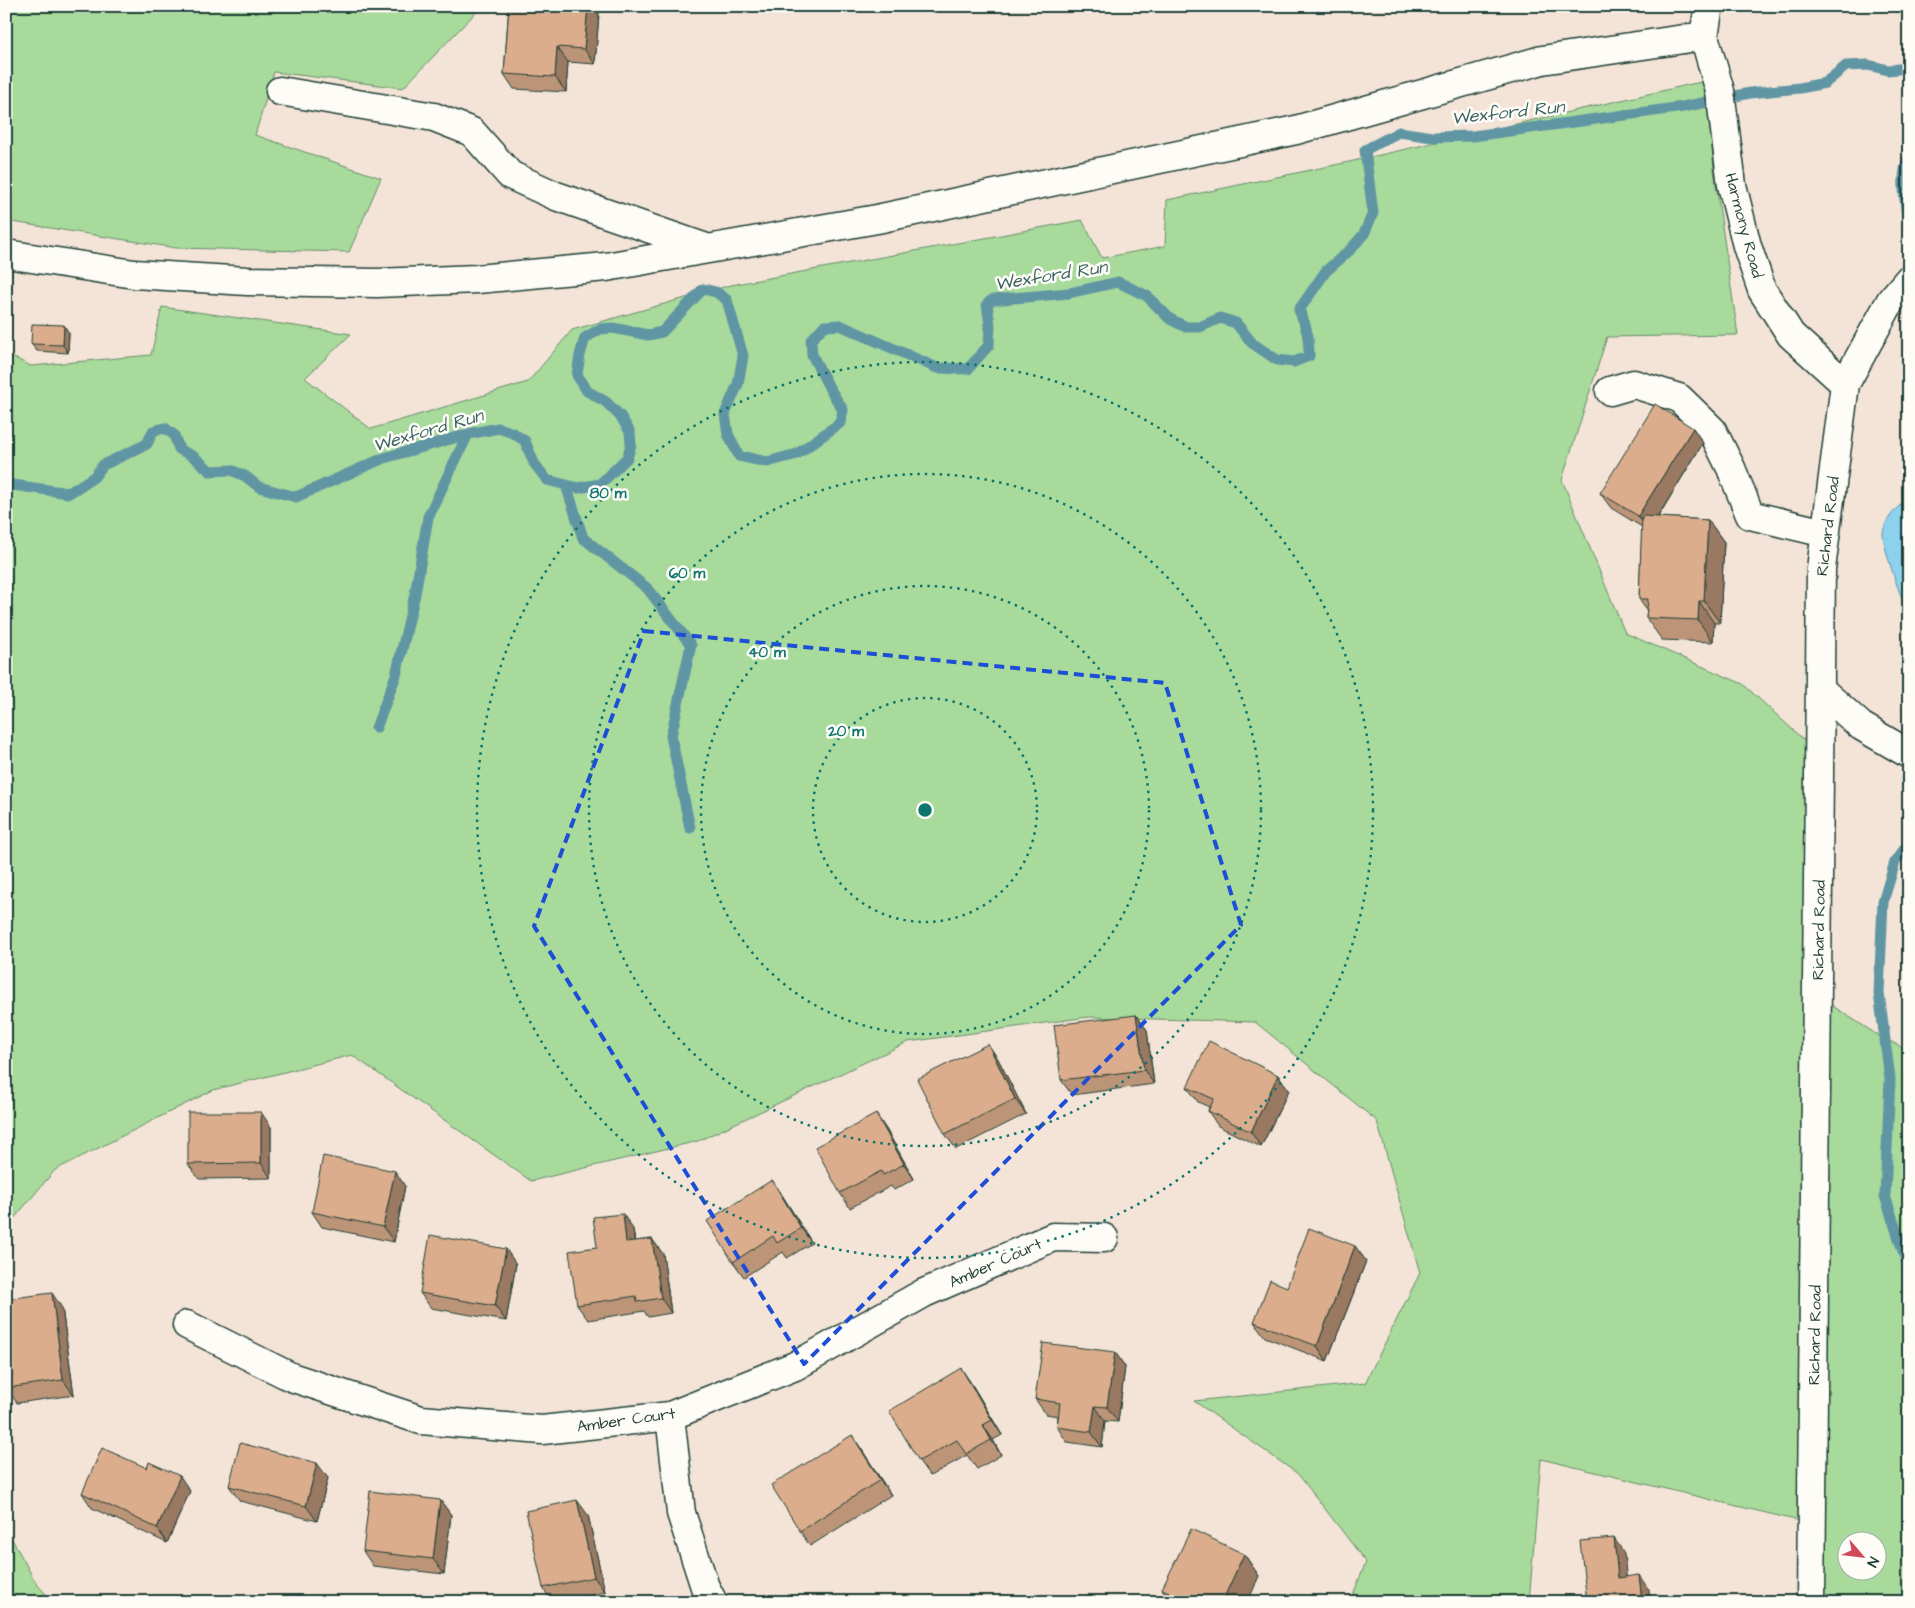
<svg xmlns="http://www.w3.org/2000/svg" width="1915" height="1608" viewBox="0 0 1915 1608" font-family="'Architects Daughter',sans-serif">
	<style>
		.green { fill: #a8da9b; stroke: #648c68; fill-rule: evenodd }
		.water { fill: #8cd1ee; stroke: #6096a4 }
		.lines { fill: none; stroke-linecap: round; stroke-linejoin: round }
		.stream { stroke: #6096a4; stroke-width: 11 }
		.minor-casing { stroke: #1f3d34; stroke-width: 31 }
		.minor { stroke: #fdfcf7; stroke-width: 28 }
		.wall { fill: #bc9578; stroke: #1f3d34 }
		.shaded-wall { fill: #997962; stroke: #1f3d34 }
		.building { fill: #dbad8c; stroke: #1f3d34 }
		.marked { fill: none; stroke: #1d4ed8; stroke-width: 4; stroke-dasharray: 10 6; stroke-linejoin: round }
		.ring { fill: none; stroke: #0f766e; stroke-width: 2.5; stroke-dasharray: 2.5 5 }
		.labels { text-anchor: middle; stroke-width: 5; stroke-linejoin: round; paint-order: stroke }
		.street-label { font-size: 16px; fill: #1f3d34; stroke: #fdfcf7 }
		.water-label { font-size: 18px; font-style: italic; fill: #3a6262; stroke: #fdfcf7 }
		.centre { fill: #0f766e; stroke: #fdfcf7; stroke-width: 2.5 }
		.ring-label { font-size: 15px; text-anchor: middle; font-weight: bold; fill: #0f766e; stroke: #fdfcf7; stroke-width: 5; stroke-linejoin: round; paint-order: stroke }
	</style>
	<rect width="100%" height="100%" fill="#f3e4d7"/>
	<filter id="ink" filterUnits="userSpaceOnUse"><feTurbulence type="fractalNoise" baseFrequency=".02" numOctaves="2"/><feDisplacementMap in="SourceGraphic" scale="10" xChannelSelector="R" yChannelSelector="G"/><feConvolveMatrix kernelMatrix="1 2 1 2 8 2 1 2 1" color-interpolation-filters="sRGB"/></filter>
	<g filter="url(#ink)">
		<path class="green" d="M6,6H482L403,88L274,72L255,135L381,178L349,252L176,248L6,221Z
			M1705,81L1715,178L1738,335L1607,337L1562,480L1625,633L1743,684L1819,754L1817,996L1876,1034L1909,1051V1602H1811L1812,1524L1541,1459L1529,1602H1350L1366,1562L1298,1474L1194,1401L1365,1383L1420,1273L1377,1121L1255,1022L1088,1017L908,1042L698,1141L531,1181L352,1055L213,1090L55,1170L6,1228V354L31,366L151,355L162,307L351,334L305,378L371,429L528,382L572,330L731,285L1082,220L1102,258L1165,246L1167,200L1349,162ZM1848,1540H1878V1570H1848Z
			M6,1528L36,1583L53,1602H6Z"/>
		<path class="water" d="M1902,503L1909,507V619C1903,601 1882,548 1883,532C1885,520 1894,511 1902,503Z"/>
		<g class="lines">
			<path class="stream" d="M1907,216C1905,199 1900,174 1909,158
				M6,484L69,493L94,477L103,465L147,444L153,431L165,428L174,435L179,449L194,457L210,471L231,470L245,476L259,487L296,497L384,458L468,434L499,428L513,433L525,441L534,463L547,480L578,488L600,484L627,458L631,445L630,432L621,417L606,402L587,391L577,375L580,355L585,338L600,329L613,328L648,335L662,332L703,289L716,292L727,300L743,356L738,384L725,414L728,434L739,456L767,462L797,454L840,423L843,410L830,389L812,355L811,340L824,326L840,325L937,368L968,369L989,345L990,325L987,304L992,300L1069,293L1118,282L1147,296L1170,319L1186,327H1200L1220,318L1236,323L1252,343L1277,360L1294,362L1309,356C1309,339 1307,326 1299,310L1326,271L1350,250L1364,234L1373,213L1365,150L1399,132L1432,137L1473,136L1683,107L1750,93L1800,88L1825,83L1846,66L1868,65L1888,70L1909,68
				M566,485L583,538L647,588L691,645L671,736L690,828
				M376,728L396,675L415,594L428,517L468,434
				M1906,779L1909,791
				M1909,843L1895,862L1883,902L1879,993L1890,1079L1885,1196L1909,1269"/>
			<g class="minor-casing">
				<path id="minor" d="M1709,6L1704,36L1720,91L1732,185L1747,246L1762,290L1791,335L1845,384
					M280,91L434,117L472,132L510,175L556,196L706,248
					M6,254L134,274L247,281L377,283L477,279L606,267L877,219L1296,130L1542,60L1704,36
					M1610,391L1634,384L1679,398L1712,430L1731,468L1750,515L1825,533
					M1820,689L1861,726L1909,754
					M187,1325L291,1377L421,1420L542,1430L670,1416L795,1366L924,1293L1053,1237L1104,1238
					M670,1416L681,1513L705,1587L713,1602
					M1811,1602L1821,569L1845,384L1891,300L1909,279"/>
			</g>
			<use href="#minor" class="minor"/>
		</g>
		<path class="wall" d="M509,6H594L599,14L595,64L568,62L566,92L514,89L504,74Z
			M69,333L68,353L37,351L31,344Z
			M1693,428L1703,443L1658,517L1708,520L1724,542L1720,623H1714L1713,642L1662,640L1646,618L1647,611L1639,599L1642,527L1611,508L1600,493Z
			M1136,1015L1147,1030L1154,1084L1072,1095L1061,1080Z
			M988,1044L998,1059L1026,1114L956,1149L945,1134Z
			M1278,1075L1289,1090L1261,1147L1218,1126L1208,1111L1209,1107L1198,1102L1187,1087Z
			M271,1127V1178L199,1179L188,1164Z
			M886,1129L914,1179L894,1190L891,1186L850,1208L840,1193Z
			M772,1180L782,1195L812,1243L787,1258L783,1252L744,1277L733,1262Z
			M405,1186L394,1242L322,1227L312,1212Z
			M633,1229L635,1241L652,1239L663,1254L671,1313L648,1317L644,1311L588,1320L577,1305L597,1247Z
			M1355,1246L1366,1261L1327,1361L1265,1337L1254,1322L1287,1287Z
			M516,1264L506,1321L431,1308L420,1293Z
			M62,1308L74,1395L17,1403L7,1388Z
			M1115,1352L1125,1367L1118,1422L1105,1421L1102,1447L1067,1442L1057,1427L1058,1416L1046,1414L1035,1399Z
			M971,1383L1002,1435L993,1440L1001,1455L977,1469L967,1455L930,1476L919,1461Z
			M852,1435L862,1450L891,1495L810,1546L800,1531Z
			M328,1478L317,1521L240,1501L229,1486Z
			M190,1491L167,1543L92,1508L82,1493Z
			M440,1500L451,1515L444,1574L373,1566L363,1551Z
			M588,1515L605,1592L560,1602H552L543,1588Z
			M1244,1554L1259,1576L1167,1596L1162,1589Z"/>
		<path class="shaded-wall" d="M588,6H594L599,14L595,64L584,49Z
			M557,47L568,62L566,92L555,77Z
			M64,325L69,333L68,353L63,345Z
			M1693,428L1703,443L1649,531L1638,516Z
			M1708,520L1724,542L1720,623L1704,601Z
			M1699,601L1714,623L1713,642L1698,620Z
			M1136,1015L1147,1030L1154,1084L1144,1070Z
			M988,1044L998,1059L1026,1114L1015,1099Z
			M1278,1075L1289,1090L1261,1147L1251,1132Z
			M261,1112L271,1127V1178L261,1163Z
			M876,1114L886,1129L914,1179L904,1164Z
			M395,1171L405,1186L394,1242L383,1227Z
			M772,1180L782,1195L812,1243L801,1228Z
			M623,1214L633,1229L636,1257L626,1242Z
			M652,1239L663,1254L671,1313L661,1298Z
			M1355,1246L1366,1261L1327,1361L1317,1346Z
			M506,1249L516,1264L506,1321L495,1306Z
			M52,1293L62,1308L74,1395L63,1380Z
			M1115,1352L1125,1367L1118,1422L1107,1407Z
			M961,1368L971,1383L1002,1435L992,1420Z
			M1095,1406L1105,1421L1102,1447L1091,1432Z
			M983,1425L993,1440L1001,1455L991,1440Z
			M852,1435L862,1450L891,1495L880,1480Z
			M317,1463L328,1478L317,1521L306,1506Z
			M180,1476L190,1491L167,1543L157,1528Z
			M440,1500L451,1515L444,1574L433,1559Z
			M577,1500L588,1515L605,1592L594,1577Z
			M1614,1538L1624,1553L1628,1593L1618,1578Z
			M1244,1554L1259,1576L1248,1602H1222Z
			M1639,1575L1649,1590L1650,1602H1642Z"/>
		<path class="building" d="M509,6H588L584,49L557,47L555,77L504,74Z
			M32,324L64,325L63,345L31,344Z
			M1655,404L1693,428L1638,516L1600,493Z
			M1642,516L1708,520L1704,601H1699L1698,620L1646,618L1648,599H1639Z
			M1136,1015L1144,1070L1061,1080L1054,1025Z
			M1209,1041L1278,1075L1251,1132L1208,1111L1214,1099L1187,1087Z
			M988,1044L1015,1099L945,1134L917,1079Z
			M188,1112H261V1163L188,1164Z
			M876,1114L904,1164L883,1175L881,1171L840,1193L815,1147Z
			M323,1156L395,1171L383,1227L312,1212Z
			M772,1180L801,1228L777,1243L773,1236L733,1262L707,1221Z
			M623,1214L626,1242L652,1239L661,1298L637,1302L636,1296L577,1305L569,1251L597,1247L593,1217Z
			M1309,1228L1355,1246L1317,1346L1254,1322L1270,1280L1287,1287Z
			M430,1235L506,1249L495,1306L420,1293Z
			M52,1293L63,1380L7,1388L6,1299Z
			M1043,1343L1115,1352L1107,1407L1095,1406L1091,1432L1057,1427L1060,1403L1035,1399Z
			M961,1368L992,1420L983,1425L991,1440L966,1454L957,1440L919,1461L889,1411Z
			M852,1435L880,1480L800,1531L771,1485Z
			M240,1443L317,1463L306,1506L229,1486Z
			M102,1448L147,1468L149,1462L180,1476L157,1528L82,1493Z
			M370,1491L440,1500L433,1559L363,1551Z
			M577,1500L594,1577L543,1588L526,1511Z
			M1191,1529L1244,1554L1222,1602H1164L1169,1592L1162,1589Z
			M1614,1538L1618,1578L1639,1575L1642,1602H1587L1580,1541Z"/>
	</g>
	<path class="marked" d="M644,631L1165,683L1241,925L804,1364L534,926Z"/>
	<g class="ring">
		<circle cx="925" cy="810" r="112"/>
		<circle cx="925" cy="810" r="224"/>
		<circle cx="925" cy="810" r="336"/>
		<circle cx="925" cy="810" r="448"/>
	</g>
	<g class="labels">
		<g class="street-label">
			<text transform="translate(1745 225) rotate(75)" y="6">Harmony Road</text>
			<text transform="translate(1827 526) rotate(-83)" y="6">Richard Road</text>
			<text transform="translate(1818 930) rotate(-89)" y="6">Richard Road</text>
			<text transform="translate(995 1262) rotate(-24)" y="6">Amber Court</text>
			<text transform="translate(1814 1335) rotate(-89)" y="6">Richard Road</text>
			<text transform="translate(626 1419) rotate(-8)" y="6">Amber Court</text>
		</g>
		<g class="water-label">
			<text transform="translate(1508 112) rotate(-6)" y="6">Wexford Run</text>
			<text transform="translate(1051 275) rotate(-9)" y="6">Wexford Run</text>
			<text transform="translate(428 430) rotate(-16)" y="6">Wexford Run</text>
		</g>
	</g>
	<circle cx="925" cy="810" r="8" class="centre"/>
	<g class="ring-label">
		<text x="608" y="498">80 m</text>
		<text x="687" y="578">60 m</text>
		<text x="767" y="657">40 m</text>
		<text x="846" y="736">20 m</text>
	</g>
	<rect width="1915" height="1608" fill="none" stroke="#fdfcf7" stroke-width="25"/>
	<rect x="12" y="12" width="1890" height="1583" fill="none" stroke="#1f3d34" stroke-width="2" filter="url(#ink)"/>
	<g transform="translate(1862 1556) rotate(118)"><circle r="24" fill="#fdfcf7" stroke="#a4b0a9"/>
	<path d="M0-4L9 19L0 12L-9 19Z" fill="#d1495b"/>
	<text y="-8" font-size="14" font-weight="bold" text-anchor="middle" fill="#1f3d34">N</text>
	</g>
</svg>
